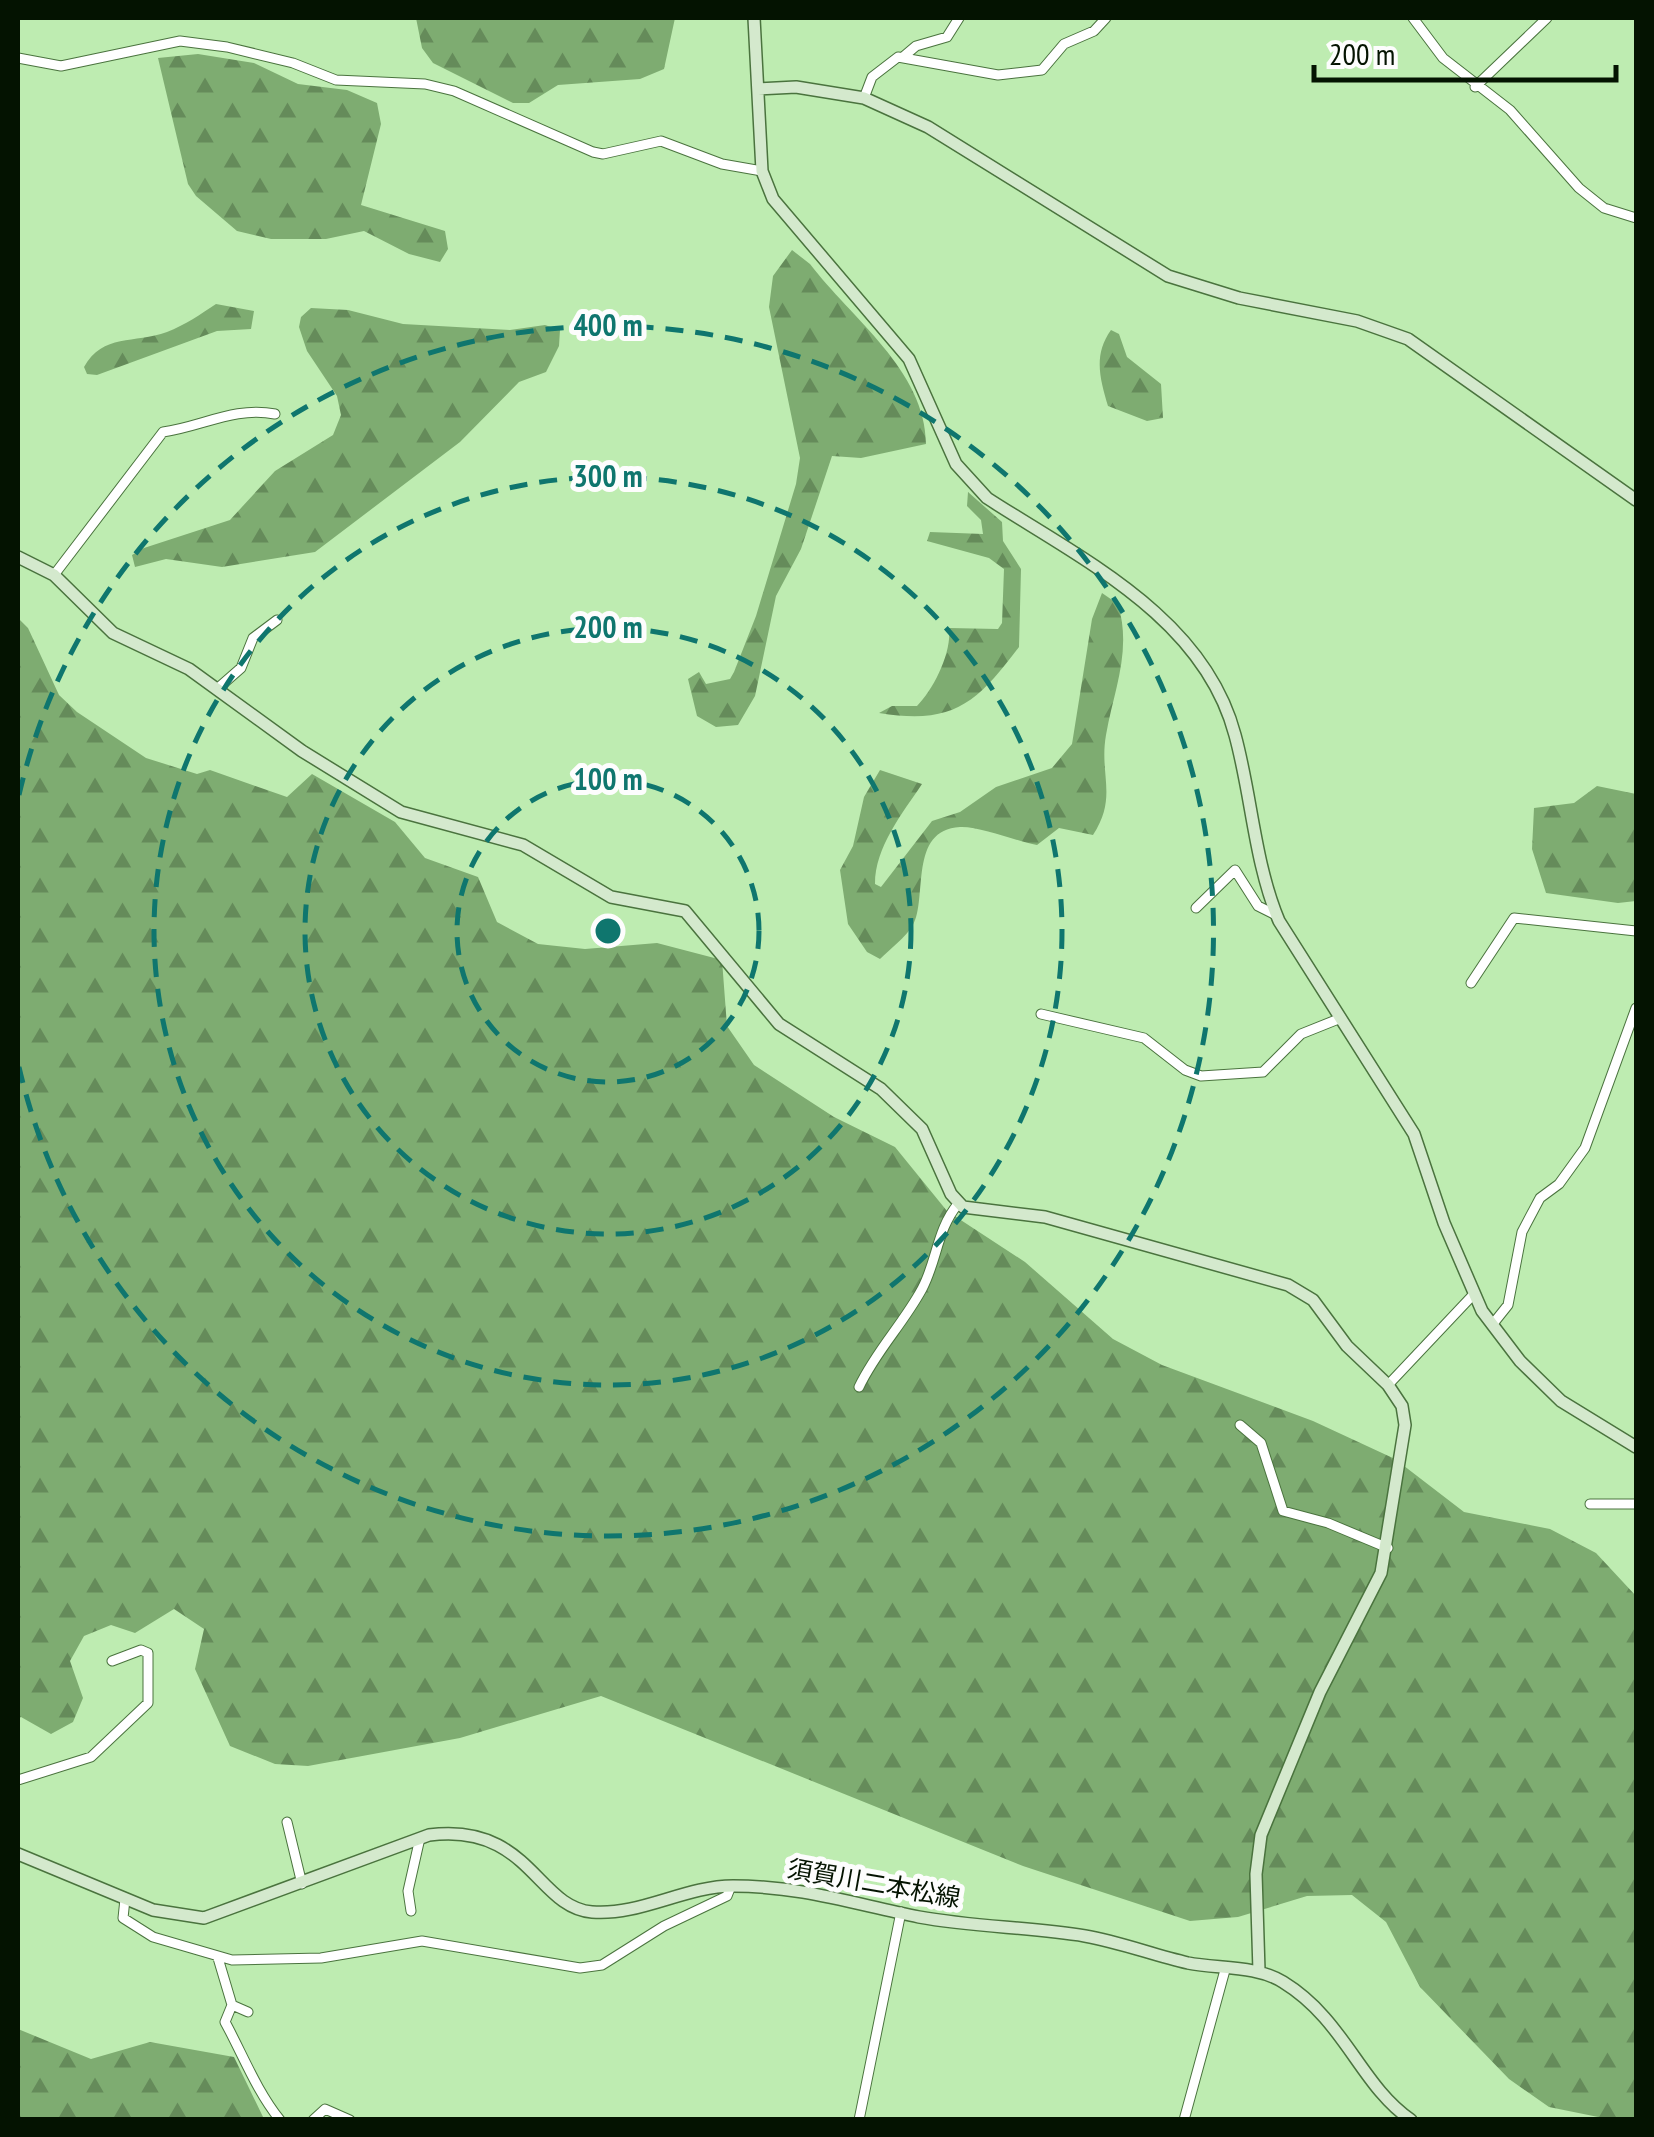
<svg xmlns="http://www.w3.org/2000/svg" width="1654" height="2137" viewBox="0 0 1654 2137" font-family="'PT Sans Narrow','Noto Sans JP',sans-serif">
	<style>
		.forest { fill: url(#forest-firs) }
		.lines { fill: none; stroke-linecap: round; stroke-linejoin: round }
		.street-casing { stroke: #4a733e; stroke-width: 11 }
		.secondary-casing { stroke: #4a733e; stroke-width: 14 }
		.street { stroke: #fff; stroke-width: 9 }
		.secondary { stroke: #d4e9cd; stroke-width: 11 }
		.ring { fill: none; stroke: #0f766e; stroke-width: 5; stroke-dasharray: 18 12 }
		.labels { text-anchor: middle; stroke-width: 10; stroke-linejoin: round; paint-order: stroke }
		.street-label { font-size: 25px; fill: #041301; stroke: #fdfdfd }
		.centre { fill: #0f766e; stroke: #fdfdfd; stroke-width: 5 }
		.ring-label { font-size: 30px; text-anchor: middle; font-weight: bold; fill: #0f766e; stroke: #fdfdfd; stroke-width: 10; stroke-linejoin: round; paint-order: stroke }
	</style>
	<defs>
		<pattern id="forest-firs" width="22" height="20" patternUnits="userSpaceOnUse" patternTransform="scale(2.5)"><rect width="22" height="20" fill="#7eac71"/><path d="M5 1l3.5 6h-7zM16 11l3.5 6h-7z" fill="#658b5a"/></pattern>
	</defs>
	<rect width="100%" height="100%" fill="#beecb1"/>
	<path class="forest" d="M416,18H675L664,69L640,79L558,85L529,103H513L433,63L422,48Z
		M198,54L254,63L298,84L347,90L377,103L381,124L361,205L445,231L448,249L440,262L409,254L364,231L326,239H271L237,231L196,196L188,184L158,58Z
		M792,250L810,264C851,318 926,371 926,444L861,458L832,456L801,549L776,596L755,696L738,725L716,727L697,716L688,679L699,672L706,684L730,679L734,672L756,616L796,484L800,458L769,307L773,276Z
		M216,304L254,311L251,329L217,331L97,375L87,374L84,367C103,333 134,344 167,332C185,325 201,314 216,304Z
		M311,308L348,310L403,324L510,330L545,325L560,330L559,346L546,372L519,382L460,442L315,552L222,567L166,559L135,567L132,555L144,548L230,520L275,471L333,435L341,415L337,396L307,351L299,327L301,317Z
		M1111,330L1119,334L1127,357L1161,384L1163,418L1147,421L1108,406C1100,379 1093,355 1111,330Z
		M968,492L1002,522L1003,541L1021,569L1019,647C976,704 953,725 879,713L892,706H917C934,689 952,652 949,628L998,629L1002,623L1004,569L989,558L927,541L930,532L983,534L981,520L967,506Z
		M1102,593L1118,604C1132,651 1114,689 1106,735C1099,775 1118,797 1093,835L1059,828L1037,845C1016,841 979,826 960,827C908,830 928,898 913,925C906,937 890,949 880,959L867,952L848,924L840,870L853,846L864,797L880,770L922,784C902,814 875,847 875,884L881,887L932,821L960,812L996,787L1052,768L1072,744L1092,619Z
		M18,618L28,628L59,695L77,712L146,758L197,774L210,770L287,797L312,774L395,822L425,858L478,877L497,922L538,944L585,949L657,943L722,960L727,1026L754,1065L834,1117L895,1147L947,1211L1025,1262L1113,1339L1162,1365L1313,1421L1395,1459L1464,1512L1550,1529L1596,1553L1636,1596V2119H1608L1549,2107L1509,2079L1420,1987L1386,1922L1352,1895L1307,1896L1238,1917L1190,1921L1023,1866L601,1696L460,1738L308,1766L275,1764L230,1746L195,1669L204,1629L174,1609L135,1633L111,1625L84,1636L70,1661L83,1698L73,1722L51,1734L21,1717L18,1719Z
		M1597,786L1636,794V901L1618,903L1546,893L1532,849L1534,808L1574,803Z
		M18,2029L91,2059L150,2042L234,2057L264,2119H18Z"/>
	<g class="lines">
		<g class="street-casing">
			<path id="street" d="M1413,18L1443,58L1510,110L1579,188L1604,208L1636,218
				M903,57L916,46L947,37L959,18
				M18,58L61,66L180,41L227,47L293,63L336,80L425,84L454,91L593,152L603,154L661,141L722,164L762,171
				M1475,87L1547,18
				M864,98L872,77L898,57L998,75L1042,70L1064,44L1094,31L1106,18
				M54,575L163,432C201,427 235,406 275,414
				M217,689L241,668L253,638L277,620
				M1196,908L1235,870L1258,906L1276,915
				M1471,983L1514,918L1636,931
				M1041,1014L1144,1038L1185,1070L1201,1076L1263,1072L1301,1034L1341,1018
				M1492,1325L1508,1305L1522,1232L1540,1198L1559,1184L1585,1148L1636,1008
				M1388,1385L1472,1296
				M859,1387C876,1351 903,1324 922,1289C937,1261 937,1229 958,1204
				M1240,1425L1261,1443L1283,1511L1328,1523L1388,1548
				M1590,1504H1636
				M18,1780L91,1757L148,1703V1653L141,1650L112,1661
				M287,1822L302,1884
				M125,1899L123,1918L153,1937L232,1960L321,1958L422,1941L580,1968L602,1965L664,1926L727,1896L731,1886
				M411,1911L408,1891L420,1838
				M218,1958L232,2005L248,2012
				M232,2005L225,2022C243,2055 256,2090 280,2120
				M313,2120L325,2109L350,2120
				M859,2120L901,1912
				M1184,2120L1225,1970"/>
		</g>
		<g class="secondary-casing">
			<path id="secondary" d="M754,18L762,171L773,199L909,359L956,464L987,498C1081,559 1204,617 1235,735C1252,797 1254,861 1279,921L1414,1134L1444,1223L1482,1311L1520,1361L1561,1401L1636,1447
				M758,89L796,87L864,98L928,127L1168,276L1239,298L1357,321L1408,339L1636,500
				M18,557L54,575L113,633L189,669L302,751L401,812L523,845L611,897L685,911L779,1024L881,1089L922,1129L951,1194L963,1207L1045,1217L1288,1285L1313,1300L1347,1346L1388,1385L1402,1406L1405,1425L1381,1573L1320,1692L1261,1835L1256,1874L1259,1971
				M18,1854L153,1910L204,1918L429,1835C529,1822 537,1908 592,1912C640,1916 685,1886 733,1886C801,1886 854,1904 919,1917C974,1927 1030,1927 1085,1936C1120,1942 1153,1955 1188,1963C1218,1969 1256,1965 1283,1982C1345,2020 1360,2085 1411,2120"/>
		</g>
		<use href="#street" class="street"/>
		<use href="#secondary" class="secondary"/>
	</g>
	<g class="ring">
		<circle cx="608" cy="931" r="151"/>
		<circle cx="608" cy="931" r="303"/>
		<circle cx="608" cy="931" r="454"/>
		<path d="M19 795A605 605 0 1 1 19 1067"/>
	</g>
	<g class="labels">
		<g class="street-label">
			<text transform="translate(874 1883) rotate(10)" y="9">須賀川二本松線</text>
		</g>
	</g>
	<circle cx="608" cy="931" r="15" class="centre"/>
	<g class="ring-label">
		<text x="608" y="336">400 m</text>
		<text x="608" y="487">300 m</text>
		<text x="608" y="638">200 m</text>
		<text x="608" y="790">100 m</text>
	</g>
	<rect width="1654" height="2137" fill="none" stroke="#041301" stroke-width="40"/>
	<path d="M1314 65v15h302v-15" fill="none" stroke="#041301" stroke-width="5"/>
	<text x="1329" y="65" font-size="30" fill="#041301" stroke="#fdfdfd" stroke-width="8" paint-order="stroke">200 m</text>
</svg>
